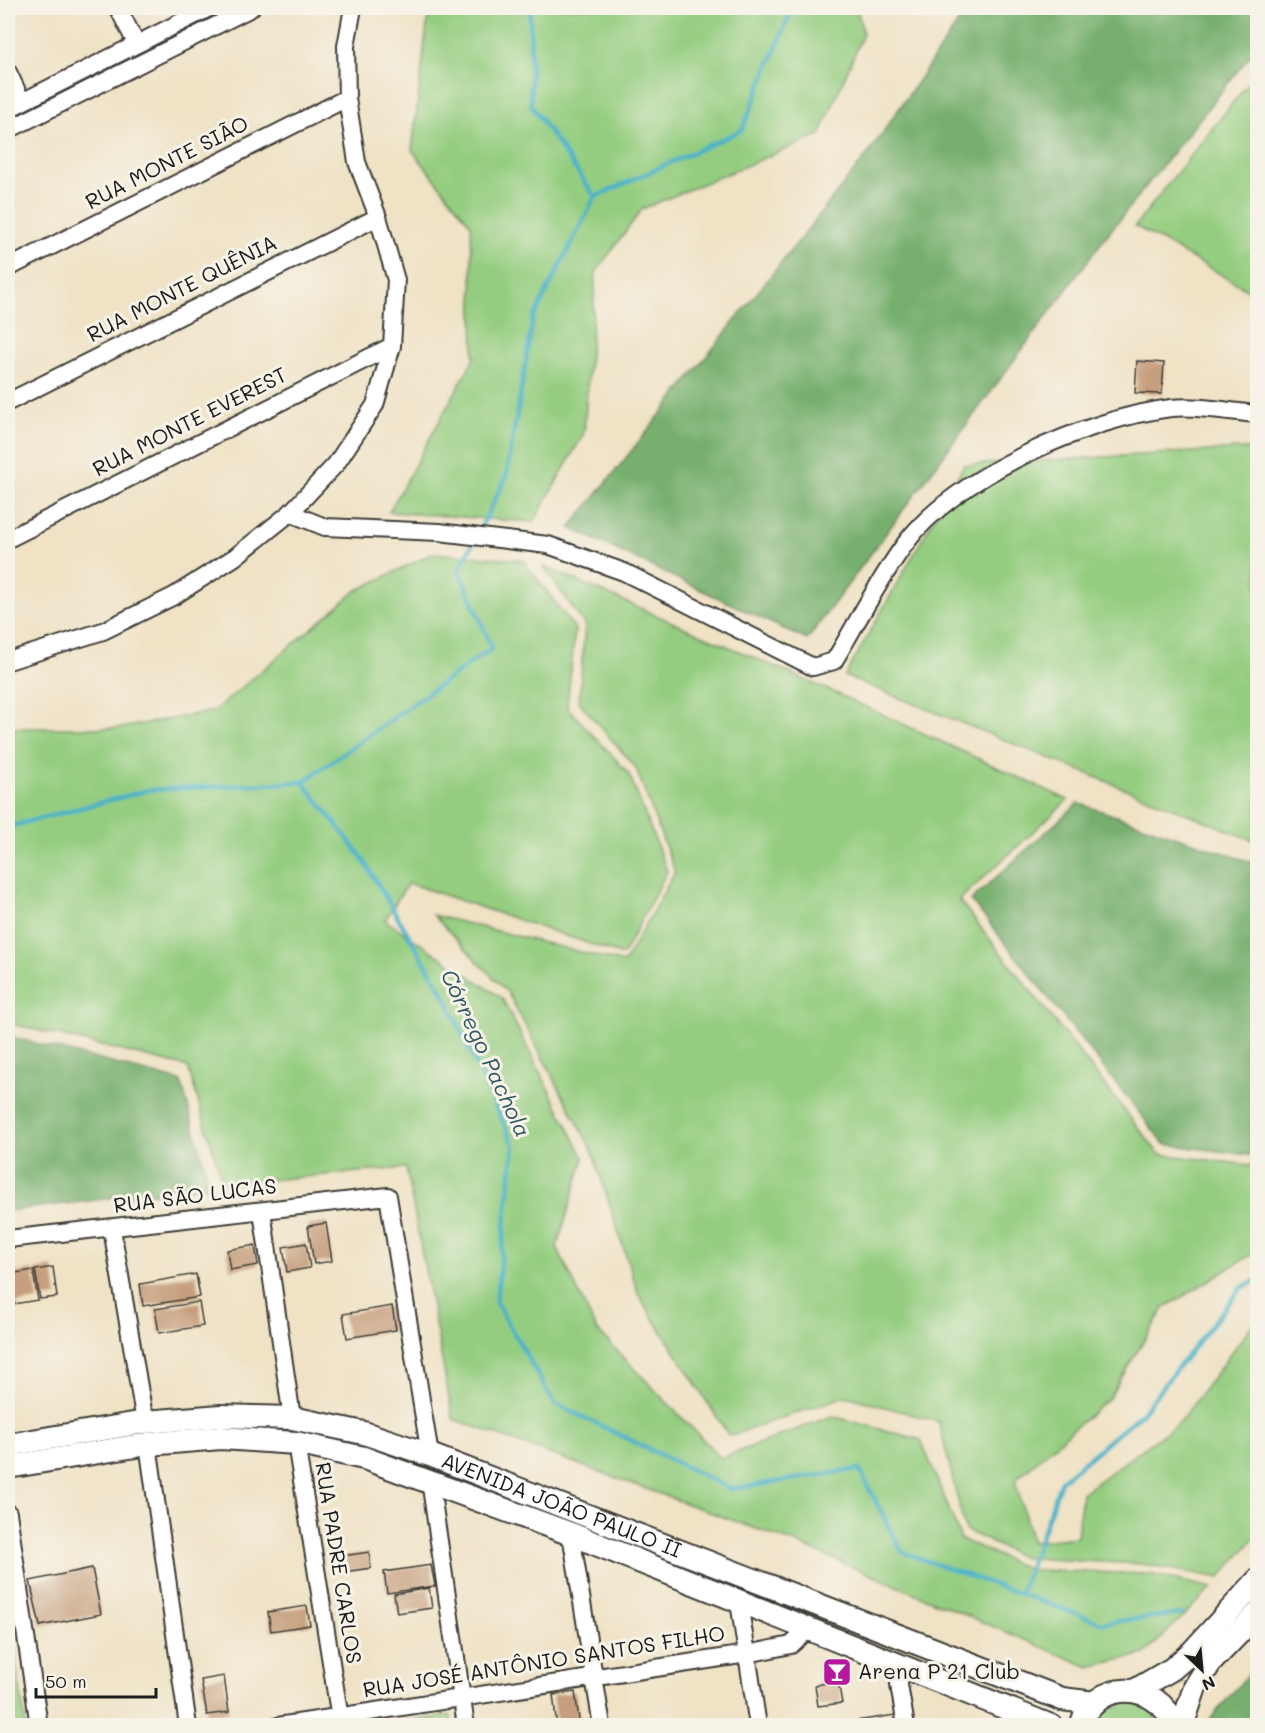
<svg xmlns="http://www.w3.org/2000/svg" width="1265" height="1733" viewBox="0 0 1265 1733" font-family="Mali,sans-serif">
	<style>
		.green { fill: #94cd80; stroke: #58744e; stroke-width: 1.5 }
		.forest { fill: #77b06e; stroke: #4a6645; stroke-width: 1.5 }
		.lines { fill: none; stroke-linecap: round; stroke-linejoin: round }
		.stream { stroke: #4ab2c8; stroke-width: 4.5 }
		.building { fill: #c69f7e }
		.street-casing { stroke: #3c3a35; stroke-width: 20 }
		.secondary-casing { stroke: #3c3a35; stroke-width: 26 }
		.street { stroke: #fff; stroke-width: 16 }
		.secondary { stroke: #fff; stroke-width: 22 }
		.labels { text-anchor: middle; stroke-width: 6; stroke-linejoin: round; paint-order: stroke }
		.street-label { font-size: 21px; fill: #1c1c1c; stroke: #f7f3e8 }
		.poi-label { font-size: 21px; fill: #1c1c1c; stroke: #f7f3e8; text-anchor: start }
		.water-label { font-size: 22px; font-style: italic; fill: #2e5861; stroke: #f7f3e8 }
	</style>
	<rect width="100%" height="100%" fill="#f7f3e8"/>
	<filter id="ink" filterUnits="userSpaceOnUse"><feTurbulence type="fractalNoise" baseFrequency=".0167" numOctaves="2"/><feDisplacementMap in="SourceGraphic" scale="12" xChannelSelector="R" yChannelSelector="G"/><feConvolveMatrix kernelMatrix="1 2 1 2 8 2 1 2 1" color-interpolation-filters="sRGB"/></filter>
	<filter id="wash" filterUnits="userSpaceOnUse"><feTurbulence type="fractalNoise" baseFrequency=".008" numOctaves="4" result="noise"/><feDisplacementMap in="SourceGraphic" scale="24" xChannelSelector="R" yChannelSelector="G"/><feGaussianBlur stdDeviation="1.35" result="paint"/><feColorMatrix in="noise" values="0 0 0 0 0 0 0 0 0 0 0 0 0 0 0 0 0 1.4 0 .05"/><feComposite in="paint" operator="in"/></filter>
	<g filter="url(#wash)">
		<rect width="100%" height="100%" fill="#efe2c5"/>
		<path class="green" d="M429,8H857L863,34L820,135L642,209L596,272L584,433L534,522L389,512L474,358L471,225L412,150Z
			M1257,72V295L1135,226Z
			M1257,448V842L845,676L964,465Z
			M433,553L523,560L575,629L567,707L629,774L667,871L623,955L408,883L385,920L502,998L584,1158L557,1247L596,1329L721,1458L832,1416L921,1440L961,1539L1030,1570L1150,1574L1212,1588L1145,1654L1089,1667L798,1544L453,1419L406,1168L223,1184L188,1067L8,1023V728H120L214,711L356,591Z
			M543,566L840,695L1068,800L959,900L1159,1154L1257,1166V1251L1164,1308L1109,1398L1015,1480L1032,1542L1077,1537L1082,1493L1180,1422L1257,1318V1535L1220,1578L1142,1564L1024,1558L965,1530L939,1422L846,1396L729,1436L639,1296L592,1150L508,993L433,915L624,963L675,872L636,768L579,702L585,625Z
			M8,1614L26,1725H8Z
			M1126,1702C1144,1703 1153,1711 1163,1726H1094L1104,1712Z
			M450,1715L452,1725H387Z"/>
		<path class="forest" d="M968,8H1257V47L1104,239L807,640L570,528L870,151Z
			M1078,803L1257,864V1156L1164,1144L971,900Z
			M8,1036L181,1081L210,1186L8,1211Z
			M1257,1664V1725H1209L1211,1718Z"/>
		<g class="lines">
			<path class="stream" d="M530,8L531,105L595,197
				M478,533L506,478L533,319L595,197L742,130L791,12L799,8
				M303,782L361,856L445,996L514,1146L496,1302L554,1403L731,1489L859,1469L902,1552L1102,1623L1181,1614
				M303,782L492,648L459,570L474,541
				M8,827L149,790L303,782
				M1020,1594L1061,1481L1141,1414L1241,1288L1258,1279
				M1249,1676L1258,1697"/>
		</g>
		<g id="blocks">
			<path class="building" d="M1137,361L1164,363L1162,394L1135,393Z
				M326,1223L332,1261L314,1264L308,1226Z
				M306,1243L310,1268L287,1272L283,1247Z
				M255,1245L258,1265L230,1270L227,1250Z
				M53,1267L57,1297L40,1299L35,1270Z
				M33,1270L38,1300L14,1304L9,1274Z
				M196,1274L200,1297L143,1306L140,1284Z
				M199,1302L203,1326L159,1333L155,1309Z
				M392,1306L396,1330L347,1338L343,1314Z
				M369,1552L371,1568L337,1573L335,1557Z
				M431,1565L435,1586L387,1593L384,1572Z
				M92,1568L101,1614L40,1626L30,1581Z
				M429,1588L432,1608L397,1613L394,1594Z
				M307,1606L310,1625L271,1631L268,1612Z
				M224,1676L229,1712L207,1715L201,1680Z
				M838,1681L842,1703L818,1706L815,1685Z
				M575,1692L580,1726H557L553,1695Z
				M895,1715L896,1726H836V1724Z"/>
		</g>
	</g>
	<g filter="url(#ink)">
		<use href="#blocks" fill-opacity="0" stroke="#3c3a35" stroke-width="1.5"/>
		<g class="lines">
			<g class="street-casing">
				<path id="street" d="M118,8L136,43
					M8,72L22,102
					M8,109L209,8
					M8,130L251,8
					M8,268L347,98
					M8,402L378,217
					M290,513L325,527L439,532L548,545L624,572L813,667L834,661C857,623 878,581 905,544C954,476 1089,418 1171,408C1198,405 1230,412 1258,414
					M8,539L392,346
					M8,661L103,631L174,596L235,557L290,513L336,464L375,405L392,346L396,280L378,217L357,162L347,98L346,46L353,8
					M262,1211L292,1418
					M112,1229L145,1422
					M8,1239L388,1196L430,1455
					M296,1443L341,1725
					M148,1444L188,1726
					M430,1480L466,1726
					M8,1513L39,1726
					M571,1534L602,1726
					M739,1602L758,1726
					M901,1666L899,1685L906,1726
					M278,1726L747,1654L791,1645L809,1629"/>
			</g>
			<g class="secondary-casing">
				<g id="secondary">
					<path id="s1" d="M8,1445L145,1422L221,1416L292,1418L364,1433L430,1455L1062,1699L1095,1703"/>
					<path d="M8,1467L148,1444L221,1438L296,1443L364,1458L571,1534L1051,1726"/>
					<path d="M1134,1691L1172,1669L1193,1651L1258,1580"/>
					<path d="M1081,1726C1095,1677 1158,1681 1175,1726"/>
					<path d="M1182,1726L1195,1687L1210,1663L1258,1613"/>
				</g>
			</g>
			<use href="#street" class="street"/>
			<use href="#secondary" class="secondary"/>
		</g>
	</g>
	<defs>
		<g id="bar-square" transform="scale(1.5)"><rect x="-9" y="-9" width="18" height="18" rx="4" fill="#b5179e" stroke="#f7f3e8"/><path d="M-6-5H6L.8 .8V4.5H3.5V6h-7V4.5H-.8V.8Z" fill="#fff"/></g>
	</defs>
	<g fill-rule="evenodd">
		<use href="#bar-square" x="837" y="1672"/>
	</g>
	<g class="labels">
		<g class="street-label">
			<text transform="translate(167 163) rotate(-27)" y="7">RUA MONTE SIÃO</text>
			<text transform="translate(182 289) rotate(-27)" y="7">RUA MONTE QUÊNIA</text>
			<text transform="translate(190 422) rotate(-27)" y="7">RUA MONTE EVEREST</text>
			<text transform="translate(195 1196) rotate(-7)" y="7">RUA SÃO LUCAS</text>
			<text dy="7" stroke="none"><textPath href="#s1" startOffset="570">AVENIDA JOÃO PAULO II</textPath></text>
			<text transform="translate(338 1563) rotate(81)" y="7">RUA PADRE CARLOS</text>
			<text transform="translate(544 1662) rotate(-9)" y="7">RUA JOSÉ ANTÔNIO SANTOS FILHO</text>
		</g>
		<g class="poi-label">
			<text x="858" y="1679">Arena P 21 Club</text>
		</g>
		<g class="water-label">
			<text transform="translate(486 1053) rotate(65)" y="8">Córrego Pachola</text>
		</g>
	</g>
	<rect width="1265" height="1733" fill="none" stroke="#f7f3e8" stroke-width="30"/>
	<g transform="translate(1202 1670) rotate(154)" stroke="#f7f3e8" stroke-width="4.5" paint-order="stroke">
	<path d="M0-4.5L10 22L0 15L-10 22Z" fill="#1c1c1c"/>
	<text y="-9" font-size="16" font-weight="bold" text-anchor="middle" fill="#1c1c1c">N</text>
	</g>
	<path d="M36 1688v9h120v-9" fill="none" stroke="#1c1c1c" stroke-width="3"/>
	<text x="45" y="1688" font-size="18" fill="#1c1c1c" stroke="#f7f3e8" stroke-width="4.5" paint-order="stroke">50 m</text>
</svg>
